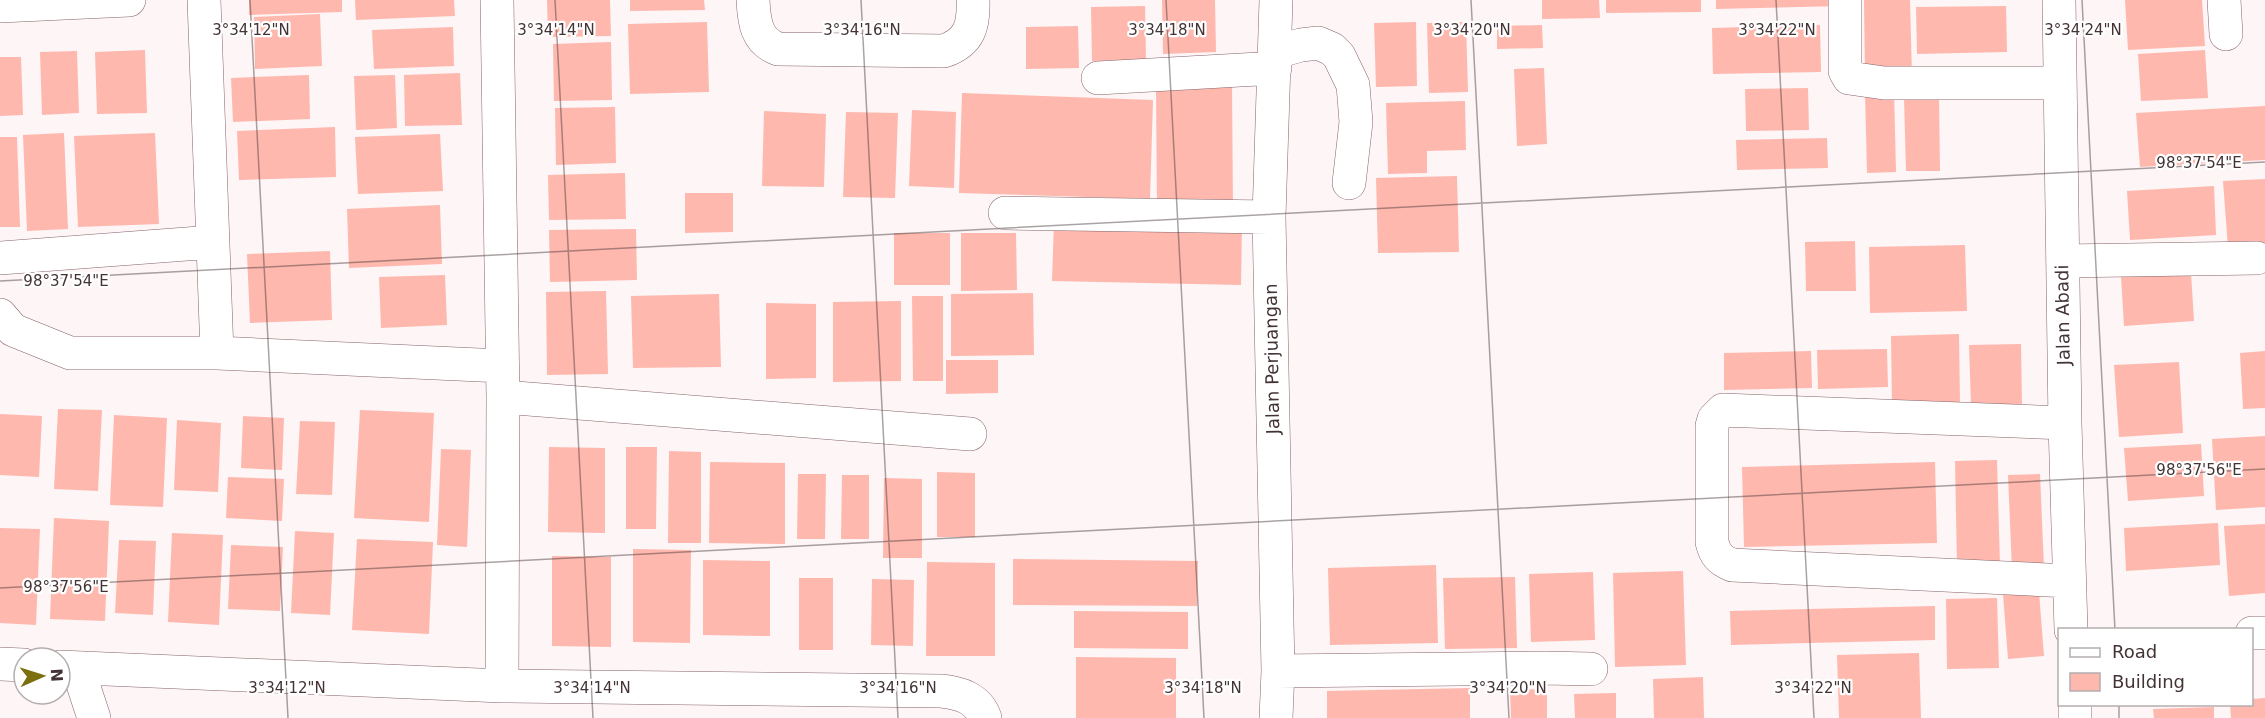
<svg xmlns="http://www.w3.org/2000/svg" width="2265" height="718" viewBox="0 0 2265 718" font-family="'DejaVu Sans',sans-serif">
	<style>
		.building { fill: #ffb8ae }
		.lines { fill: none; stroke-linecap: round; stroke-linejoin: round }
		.minor-casing { stroke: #866368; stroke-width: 34 }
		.minor { stroke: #fff; stroke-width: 33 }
		.ticks { fill: none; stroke: #433335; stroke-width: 1.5; stroke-opacity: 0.45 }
		.labels { text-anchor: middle; stroke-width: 4.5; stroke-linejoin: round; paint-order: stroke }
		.street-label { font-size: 18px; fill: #433335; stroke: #fff }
		.ticks-label { font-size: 15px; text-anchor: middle; fill: #433335; stroke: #fff; stroke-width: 4.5; stroke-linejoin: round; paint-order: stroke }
	</style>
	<rect width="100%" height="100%" fill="#fdf5f6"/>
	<path class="building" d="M249,0H342V12L249,15Z
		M355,0H454L455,16L356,20Z
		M547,0H610L611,36L548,37Z
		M630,0H704L705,10L630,11Z
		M1162,0H1215L1216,52L1163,54Z
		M1542,0H1599L1600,18L1542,19Z
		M1606,0H1701V12L1606,13Z
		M1716,0H1841V6L1716,9Z
		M1864,0H1910L1912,76L1865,77Z
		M2125,0H2202L2205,46L2128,50Z
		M1145,6L1146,60L1092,61L1091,7Z
		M2006,6L2007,52L1917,54L1916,7Z
		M320,14L322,66L255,69L254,17Z
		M707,22L709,92L630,94L628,24Z
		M1416,22L1417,86L1376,87L1374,23Z
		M1466,22L1468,92L1429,93L1427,23Z
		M1542,25L1543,48L1497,49V26Z
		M1820,25L1821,72L1713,74L1712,28Z
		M1078,26L1079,68L1026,69V27Z
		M453,27L454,66L374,69L372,30Z
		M611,42L612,100L554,101L553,44Z
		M145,50L147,113L97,114L95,52Z
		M2205,50L2208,98L2141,101L2138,54Z
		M77,51L79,113L42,115L40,52Z
		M0,57H21L23,115L0,116Z
		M1544,68L1547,144L1517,146L1514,69Z
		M460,73L462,125L405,126L404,75Z
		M309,75L310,119L233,122L231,78Z
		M395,75L397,128L356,130L354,76Z
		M1156,85H1232L1233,213H1157Z
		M1808,88L1809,130L1746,131L1745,89Z
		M1894,91L1896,172L1867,173L1865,92Z
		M962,93L1153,100L1150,199L959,193Z
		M1939,97L1940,171H1906L1904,98Z
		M1465,101L1466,150L1427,151V173L1388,174L1386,103Z
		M2265,106V160L2140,167L2136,113Z
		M615,107L616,163L556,165L555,108Z
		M912,110L956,112L954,188L909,186Z
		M764,111L826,114L824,187L762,186Z
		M846,112L898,113L895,198L843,197Z
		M335,127L336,177L239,180L237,131Z
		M64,133L68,229L27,231L23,135Z
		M155,133L159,224L78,227L74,136Z
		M440,134L443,191L358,194L355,137Z
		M0,137H17L20,227H0Z
		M1827,138L1828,168L1737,170L1736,140Z
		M625,173L626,219L549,220L548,175Z
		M1457,176L1459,252L1378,253L1376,178Z
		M2265,179V246L2228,248L2223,181Z
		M2214,186L2216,235L2130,240L2127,191Z
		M685,193H733V232L685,233Z
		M440,205L442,264L349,268L347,209Z
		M1054,221L1242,224L1241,285L1052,281Z
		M636,229L637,280L550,282L549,230Z
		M894,233H950V285H894Z
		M961,233H1016L1017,290L961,291Z
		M1855,241L1856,291H1806L1805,242Z
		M1965,245L1967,311L1870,313L1869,247Z
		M330,251L332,320L250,323L247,254Z
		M2191,273L2194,321L2124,326L2121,277Z
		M445,275L447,325L381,328L379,277Z
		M606,291L608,374L547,375L546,292Z
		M1033,293L1034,355L951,356V294Z
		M719,294L721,367L633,368L631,296Z
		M912,296H943V381H913Z
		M901,301V381L833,382V302Z
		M766,303L816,304V378L766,379Z
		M1959,334L1960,404L1892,406L1891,336Z
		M2021,344L2022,404L1971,406L1969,345Z
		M1887,349L1888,387L1818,389L1817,350Z
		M1811,351L1812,388L1724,390V353Z
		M2265,351V408L2243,409L2240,353Z
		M946,360H998V393L946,394Z
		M2179,362L2183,433L2119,437L2114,365Z
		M58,409L102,410L98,491L54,489Z
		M360,410L434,413L429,522L354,518Z
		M0,414L42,416L39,477L0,475Z
		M114,415L167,418L163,507L110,505Z
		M243,416L284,418L282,470L241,468Z
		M177,420L221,423L218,492L174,490Z
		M300,421L335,422L332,495L296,494Z
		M2265,436V507L2216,510L2212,439Z
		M2201,444L2204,496L2128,501L2124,448Z
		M549,447L605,448V533L548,532Z
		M626,447H657L656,529H626Z
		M441,449L471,450L467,547L437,545Z
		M669,451L701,452V543H668Z
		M1997,460L2000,566L1957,567L1955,461Z
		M710,462L785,463V544L709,543Z
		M1935,462L1937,543L1744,547L1742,467Z
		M937,472L975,473V537H937Z
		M798,474H826L825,539H797Z
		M2040,474L2044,568L2012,570L2008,475Z
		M842,475H869V539H841Z
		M228,477L284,479L282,521L226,518Z
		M884,478L922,479V558H883Z
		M54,518L109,521L105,621L50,619Z
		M2218,523L2220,565L2126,571L2124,528Z
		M2265,524V593L2229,596L2224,526Z
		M0,528L40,529L36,625L0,623Z
		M295,531L334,533L330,615L291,613Z
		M172,533L223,535L219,625L168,622Z
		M357,539L433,542L429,634L352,630Z
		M119,540L156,541L153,615L115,613Z
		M231,545L283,547L280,611L228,609Z
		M633,549L691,550L690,643L633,642Z
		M552,556L611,557V647L552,646Z
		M1013,559L1198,561L1197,606L1013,605Z
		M703,560L770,561V636L703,635Z
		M927,562L995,563V656H926Z
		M1436,565L1438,643L1330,645L1328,568Z
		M1683,571L1686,665L1615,667L1613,573Z
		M1593,572L1595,640L1531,642L1529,574Z
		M1515,577L1517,648L1445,649L1443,578Z
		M799,578H833V650H799Z
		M872,579L914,580L913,646L871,645Z
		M2039,592L2044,656L2008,659L2003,594Z
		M1997,598L1999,668L1947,669L1946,599Z
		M1935,606V640L1731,645L1730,611Z
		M1074,611L1188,612V649L1074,648Z
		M1919,653L1921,718H1839L1837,655Z
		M1076,657L1176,658V718H1076Z
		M1703,677L1704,718H1654L1653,679Z
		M1470,688V718H1327V691Z
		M1547,689V718H1511L1510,690Z
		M1616,693V718H1575L1574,694Z
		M2265,698V718H2231L2230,704H2252V699Z
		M2214,707V718H2154L2153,709Z"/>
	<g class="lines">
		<g class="minor-casing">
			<path id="minor" d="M204,0L217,353
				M497,0L503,397L502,686
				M753,0C754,21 756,41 778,49L944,51C970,42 974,25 973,0
				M1276,0L1269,217L1278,671L1276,718
				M1845,0V71L1849,78L1884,83H2060
				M2059,0L2065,423L2071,630
				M2224,0L2226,34
				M0,6L129,0
				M1276,52L1301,45L1318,43L1332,49L1339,56L1353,85L1356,122L1349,183
				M1098,78L1275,68
				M1005,213L1269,217
				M0,258L213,242
				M2063,261L2257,258
				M0,315L13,330L70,353H217L502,366
				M503,397L970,434
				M2065,423L1723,410L1714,419L1712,426V542C1715,555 1720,560 1732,565L2069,581
				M2252,633H2265
				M0,664L24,665
				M60,667L502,686L941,691C960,693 978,698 985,718
				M78,669L94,718
				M1278,671L1545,668L1591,669
				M2075,704V718"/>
		</g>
		<use href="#minor" class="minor"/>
	</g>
	<path class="ticks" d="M250,0L288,718M555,0L593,718M861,0L898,718M1166,0L1204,718M1471,0L1509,718M1776,0L1814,718M2082,0L2115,630M0,281L2265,162M0,588L2265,469M2119,704V718"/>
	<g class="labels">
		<g class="street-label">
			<text transform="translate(2063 315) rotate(-91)" y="6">Jalan Abadi</text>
			<text transform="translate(1272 359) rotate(-91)" y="6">Jalan Perjuangan</text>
		</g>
	</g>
	<g class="ticks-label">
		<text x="251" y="35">3°34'12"N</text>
		<text x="556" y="35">3°34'14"N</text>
		<text x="862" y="35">3°34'16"N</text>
		<text x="1167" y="35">3°34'18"N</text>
		<text x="1472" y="35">3°34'20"N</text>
		<text x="1777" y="35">3°34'22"N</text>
		<text x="2083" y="35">3°34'24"N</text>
		<text x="2199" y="168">98°37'54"E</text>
		<text x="66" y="286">98°37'54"E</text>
		<text x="2199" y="475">98°37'56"E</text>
		<text x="66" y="592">98°37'56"E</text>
		<text x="287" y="693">3°34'12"N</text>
		<text x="592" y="693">3°34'14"N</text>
		<text x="898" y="693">3°34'16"N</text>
		<text x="1203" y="693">3°34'18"N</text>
		<text x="1508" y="693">3°34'20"N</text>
		<text x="1813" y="693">3°34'22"N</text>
	</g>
	<rect x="2058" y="628" width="195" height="78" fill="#ffffff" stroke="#b4adae" stroke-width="1.5"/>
	<rect x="2070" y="648" width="30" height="9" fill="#ffffff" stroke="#b4adae" stroke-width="1.5"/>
	<text x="2112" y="658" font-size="18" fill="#433335">Road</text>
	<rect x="2070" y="673" width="30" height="18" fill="#ffb8ae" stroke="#b4adae" stroke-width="1.5"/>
	<text x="2112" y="688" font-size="18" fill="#433335">Building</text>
	<g transform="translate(42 676) rotate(87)"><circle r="28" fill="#ffffff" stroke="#b4adae" stroke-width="1.5"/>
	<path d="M0-4.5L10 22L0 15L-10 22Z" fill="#7c6f0d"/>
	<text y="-9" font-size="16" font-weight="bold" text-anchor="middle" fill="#433335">N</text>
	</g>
</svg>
